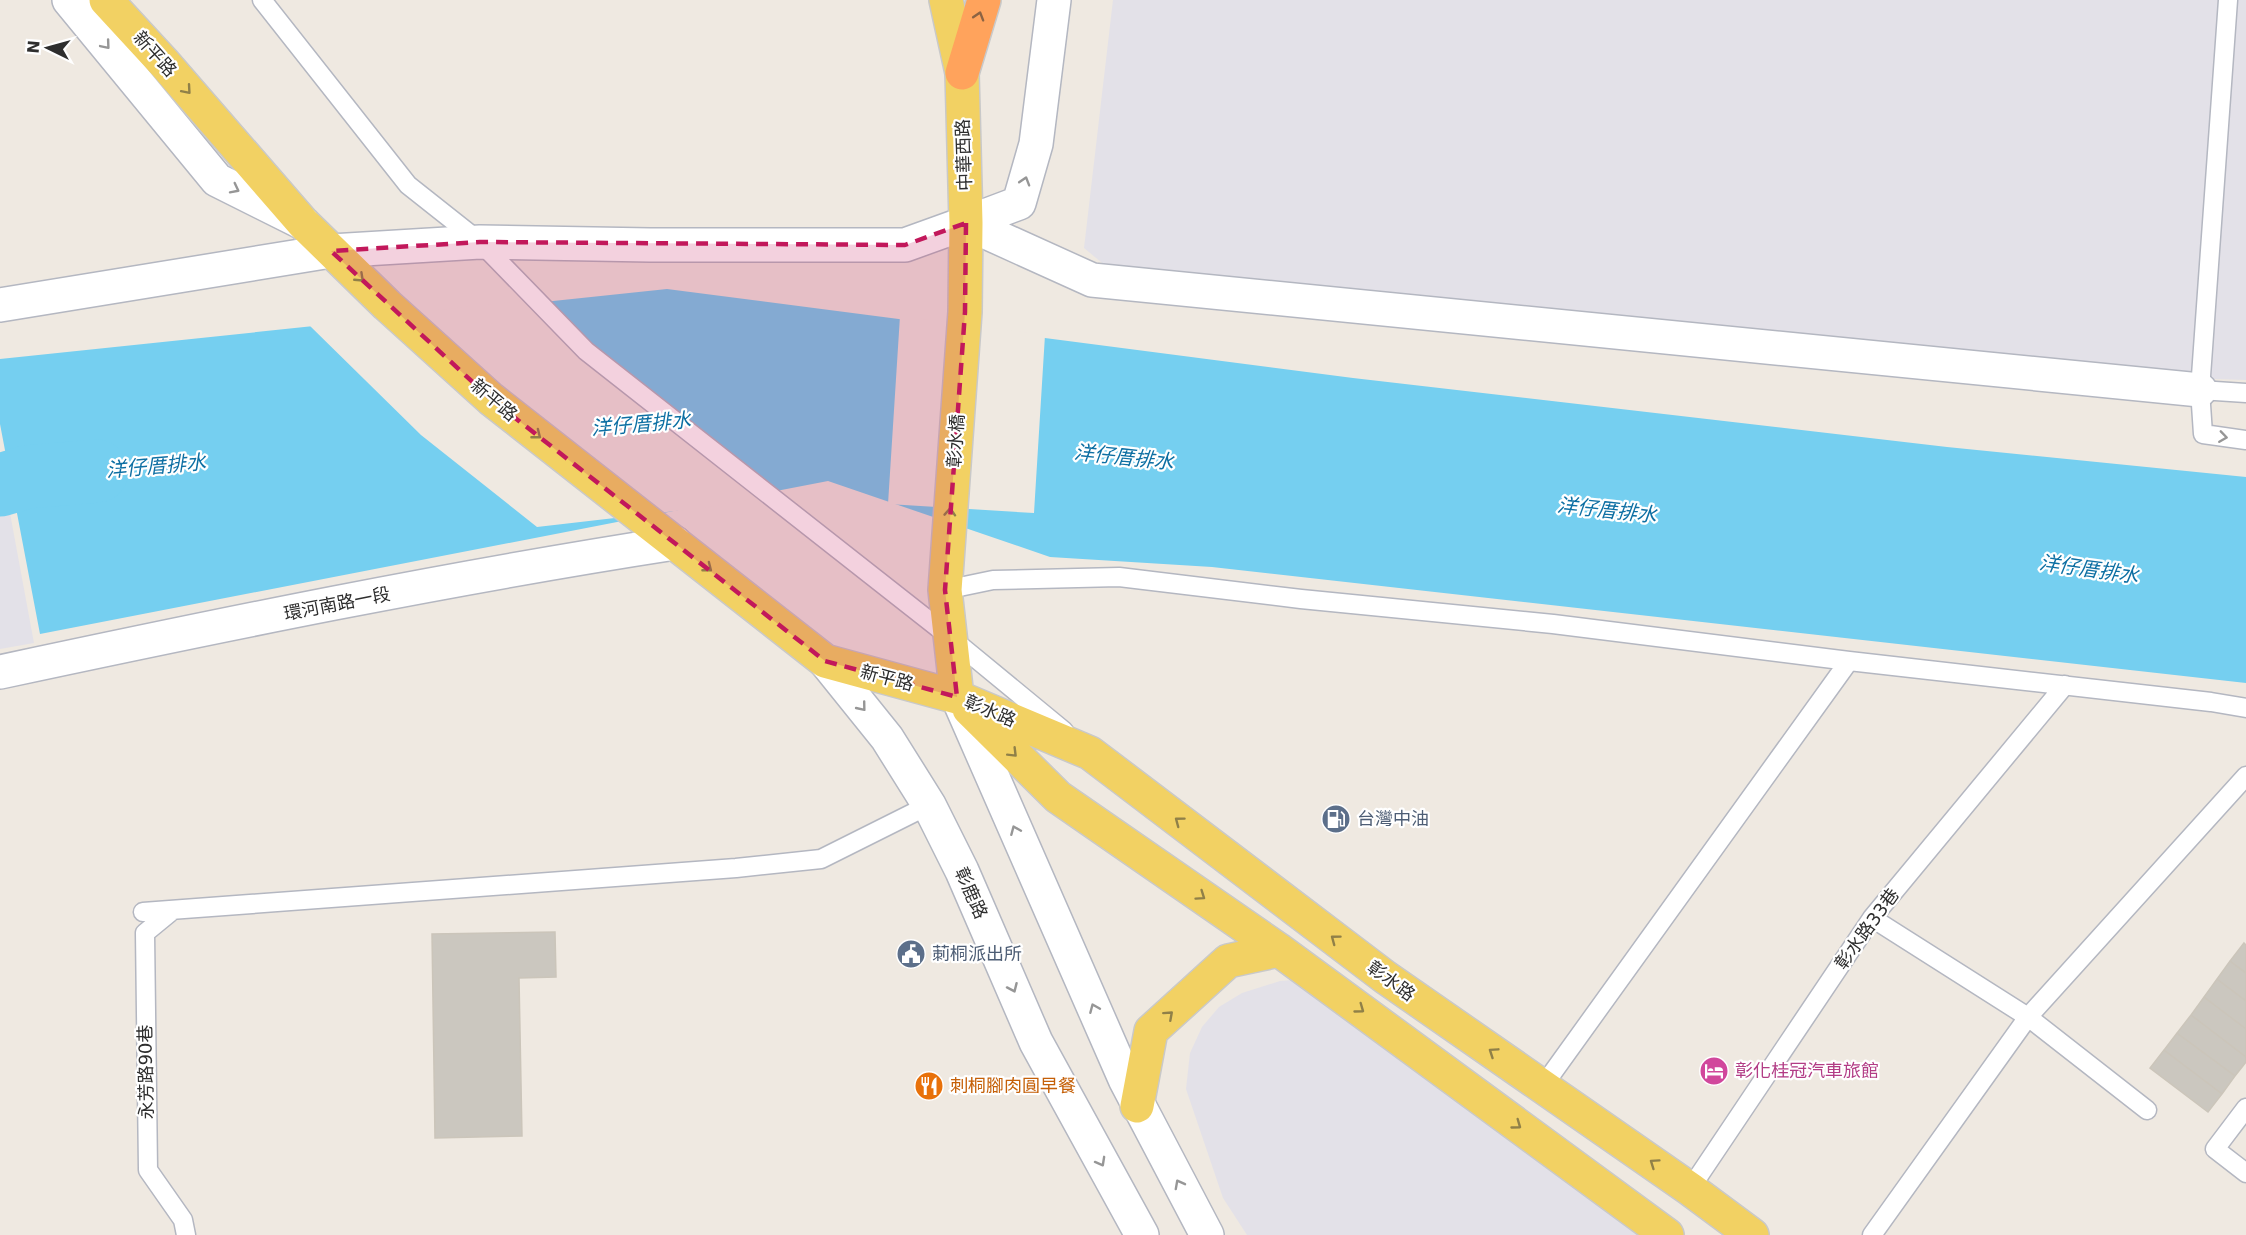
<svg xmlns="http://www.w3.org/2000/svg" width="2246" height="1235" viewBox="0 0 2246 1235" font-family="'DejaVu Sans','Noto Sans TC',sans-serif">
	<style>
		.industrial { fill: #e3e1e8 }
		.water { fill: #75cff0 }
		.pier { fill: #efe9e1 }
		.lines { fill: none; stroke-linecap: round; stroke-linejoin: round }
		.river { stroke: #75cff0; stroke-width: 63 }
		.building { fill: #cbc7bf; stroke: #cbc5ba; stroke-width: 1.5 }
		.service-casing { stroke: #b4b7c1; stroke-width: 21 }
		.minor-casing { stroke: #b4b7c1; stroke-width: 36 }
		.tertiary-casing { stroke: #b4b7c1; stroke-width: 36 }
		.secondary-casing { stroke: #b4b7c1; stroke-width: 36 }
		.primary-casing { stroke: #c9c9c9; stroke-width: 36 }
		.motorway-casing { stroke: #c9c9c9; stroke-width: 36 }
		.service { stroke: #fff; stroke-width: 18 }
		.minor { stroke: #fff; stroke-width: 33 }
		.tertiary { stroke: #fff; stroke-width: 33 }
		.secondary { stroke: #fff; stroke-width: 33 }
		.primary { stroke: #f2d163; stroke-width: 33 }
		.motorway { stroke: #ffa35c; stroke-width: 33 }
		.oneway { stroke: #8c6343 }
		.oneway2 { stroke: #969696 }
		.oneway3 { stroke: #908048 }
		.marked { fill: #c2185b; fill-opacity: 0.2; stroke: #c2185b; stroke-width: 4.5; stroke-dasharray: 12 8; stroke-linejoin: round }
		.labels { text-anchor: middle; stroke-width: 4.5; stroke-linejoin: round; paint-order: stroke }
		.street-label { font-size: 18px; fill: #2e2e2e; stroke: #fff }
		.service-label { font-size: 18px; fill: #4e5e75; stroke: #fff; text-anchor: start }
		.hotel-label { font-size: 18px; fill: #b23c85; stroke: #fff; text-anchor: start }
		.food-label { font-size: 18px; fill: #c56008; stroke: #fff; text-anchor: start }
		.water-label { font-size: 20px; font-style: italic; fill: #0d6fa3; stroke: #fff }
	</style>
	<rect width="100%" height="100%" fill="#efe9e1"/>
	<path class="industrial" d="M1113,0H2246V380L2121,376L1107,267L1084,248Z
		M0,459L34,643L0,649Z
		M1309,979L1658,1235H1247L1223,1198L1186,1089L1190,1053L1202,1027L1219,1007L1242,993L1280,981Z"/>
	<path class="water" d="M667,289L1353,378L1947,447L2246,477V683L1212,567L1050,557L828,481L40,634L0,424V359Z"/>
	<path class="pier" d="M539,299L665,415L772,495L710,507L537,527L421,435L308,324Z
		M900,316L1045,335L1034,513L888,504Z"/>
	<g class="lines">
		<path class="river" d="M0,485L27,477L97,471"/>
	</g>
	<path class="building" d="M555,932L556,977L519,978L522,1136L435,1138L432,934Z
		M2244,943L2246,945V973L2230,961Z
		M2230,961L2246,973V1001L2217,979Z
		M2217,979L2246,1001V1029L2204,997Z
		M2204,997L2246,1029V1057L2191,1015Z
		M2191,1015L2246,1057V1062L2235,1076L2177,1033Z
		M2177,1033L2235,1076L2222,1094L2164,1050Z
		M2164,1050L2222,1094L2208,1112L2150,1068Z"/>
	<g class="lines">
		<g class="service-casing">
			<path id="service" d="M262,0L408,185L480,242L586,351L951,638L1064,731
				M2228,0L2200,390L2203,434L2246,440
				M2200,390L2246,393
				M945,590L993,580L1119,577L1301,599L1553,624L1849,661L2211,702L2246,708
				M173,910L145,933L148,1170L183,1220L186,1235
				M143,912L736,868L821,859L929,805
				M1872,918L2028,1017L2147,1110
				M1543,1086L1849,661
				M2246,1108L2215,1149L2246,1173
				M1690,1189L1872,918L2065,685
				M1872,1235L2028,1017L2246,776"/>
		</g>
		<g class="minor-casing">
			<path id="minor" d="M69,0L217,180L303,223
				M966,223L1092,280L2200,390
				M966,223L1019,203L1036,144L1054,0
				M0,672C224,624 449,578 675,543"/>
		</g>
		<g class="tertiary-casing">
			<path id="tertiary" d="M0,305L331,251L480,242L650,245H905L966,223"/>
		</g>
		<g class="secondary-casing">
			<path id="secondary" d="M825,661L887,738L929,805L962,871L1036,1042L1142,1235
				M958,698L1125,1079L1207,1235"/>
		</g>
		<g class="primary-casing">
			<path id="primary" d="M106,0L165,64L303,223L387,305L491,399L825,661L957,697L1090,753L1385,977L1690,1189L1752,1235
				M946,0L962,73L966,223L965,312L945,590L957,697
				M969,709L1058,797L1279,950L1667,1235
				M1137,1106L1151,1031L1228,961L1279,950"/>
		</g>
		<g class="motorway-casing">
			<path id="motorway" d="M962,73L984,0"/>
		</g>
		<use href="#service" class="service"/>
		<use href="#minor" class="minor"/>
		<use href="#tertiary" class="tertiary"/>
		<use href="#secondary" class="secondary"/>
		<use href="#primary" class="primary"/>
		<use href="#motorway" class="motorway"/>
	</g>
	<defs><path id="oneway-chevron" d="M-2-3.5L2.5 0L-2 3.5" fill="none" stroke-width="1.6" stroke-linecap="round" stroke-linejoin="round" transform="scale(1.5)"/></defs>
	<use class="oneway" href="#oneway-chevron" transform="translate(979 16) rotate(-73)"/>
	<g class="oneway2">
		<use href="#oneway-chevron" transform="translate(106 45) rotate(50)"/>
		<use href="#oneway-chevron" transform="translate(1025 181) rotate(-73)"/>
		<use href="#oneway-chevron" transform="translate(235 189) rotate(27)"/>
		<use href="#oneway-chevron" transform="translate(2223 437) rotate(8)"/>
		<use href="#oneway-chevron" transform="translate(862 707) rotate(51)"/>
		<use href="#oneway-chevron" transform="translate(1015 830) rotate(-113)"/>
		<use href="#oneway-chevron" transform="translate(1013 988) rotate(66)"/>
		<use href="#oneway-chevron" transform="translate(1094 1008) rotate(-113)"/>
		<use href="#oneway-chevron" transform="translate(1101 1162) rotate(61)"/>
		<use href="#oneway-chevron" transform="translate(1179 1184) rotate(-118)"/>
	</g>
	<g class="oneway3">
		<use href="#oneway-chevron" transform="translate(187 90) rotate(49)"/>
		<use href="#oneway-chevron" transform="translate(360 278) rotate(43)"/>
		<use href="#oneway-chevron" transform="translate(537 435) rotate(38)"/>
		<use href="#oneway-chevron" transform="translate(950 512) rotate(-86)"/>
		<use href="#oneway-chevron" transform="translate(708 568) rotate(38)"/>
		<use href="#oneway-chevron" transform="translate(1013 753) rotate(45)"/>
		<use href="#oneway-chevron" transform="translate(1179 821) rotate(-143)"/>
		<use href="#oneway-chevron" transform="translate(1201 896) rotate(35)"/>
		<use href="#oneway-chevron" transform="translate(1335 939) rotate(-143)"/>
		<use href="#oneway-chevron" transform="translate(1360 1009) rotate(36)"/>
		<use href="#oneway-chevron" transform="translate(1169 1015) rotate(-42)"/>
		<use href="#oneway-chevron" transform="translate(1493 1052) rotate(-146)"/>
		<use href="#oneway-chevron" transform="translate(1517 1125) rotate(36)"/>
		<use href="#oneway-chevron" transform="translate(1654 1163) rotate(-145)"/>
	</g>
	<path class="marked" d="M966,223L965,312L945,590L957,697L825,661L491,399L331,251L480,242L905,245Z"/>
	<defs>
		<g id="fuel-disc" transform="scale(1.5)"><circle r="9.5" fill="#5c6f8a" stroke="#fff"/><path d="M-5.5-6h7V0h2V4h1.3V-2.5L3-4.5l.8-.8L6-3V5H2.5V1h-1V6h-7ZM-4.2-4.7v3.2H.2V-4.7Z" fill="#fff"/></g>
		<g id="civic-disc" transform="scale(1.5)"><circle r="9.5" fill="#5c6f8a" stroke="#fff"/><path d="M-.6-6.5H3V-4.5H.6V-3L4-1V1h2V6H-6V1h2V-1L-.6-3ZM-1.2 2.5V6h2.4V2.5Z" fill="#fff"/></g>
		<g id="hotel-disc" transform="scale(1.5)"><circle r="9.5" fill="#d1479c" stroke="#fff"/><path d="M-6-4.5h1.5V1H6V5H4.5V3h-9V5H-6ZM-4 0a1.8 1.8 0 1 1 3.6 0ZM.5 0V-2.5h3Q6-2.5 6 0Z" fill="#fff"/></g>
		<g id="restaurant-disc" transform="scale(1.5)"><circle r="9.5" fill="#e8710a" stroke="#fff"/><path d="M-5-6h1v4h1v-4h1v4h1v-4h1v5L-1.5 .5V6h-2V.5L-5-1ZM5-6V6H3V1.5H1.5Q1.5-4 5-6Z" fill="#fff"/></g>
	</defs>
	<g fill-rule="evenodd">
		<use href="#fuel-disc" x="1336" y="819"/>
		<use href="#civic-disc" x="911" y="954"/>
		<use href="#hotel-disc" x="1714" y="1071"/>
		<use href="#restaurant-disc" x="929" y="1086"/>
	</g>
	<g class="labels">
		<g class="street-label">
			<text transform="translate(155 54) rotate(48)" y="6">新平路</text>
			<text transform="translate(964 155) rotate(-92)" y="6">中華西路</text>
			<text transform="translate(494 400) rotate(40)" y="6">新平路</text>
			<text transform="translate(956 441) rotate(-86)" y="6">彰水橋</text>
			<text transform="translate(337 604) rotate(-11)" y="6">環河南路一段</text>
			<text transform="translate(887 678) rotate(15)" y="6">新平路</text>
			<text transform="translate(990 711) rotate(23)" y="6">彰水路</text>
			<text transform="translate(971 893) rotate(66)" y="6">彰鹿路</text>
			<text transform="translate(1867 929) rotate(-54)" y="6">彰水路33巷</text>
			<text transform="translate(1391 981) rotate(36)" y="6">彰水路</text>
			<text transform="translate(146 1072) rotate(-91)" y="6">永芳路90巷</text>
		</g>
		<g class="service-label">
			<text x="1357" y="825">台灣中油</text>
			<text x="932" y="960">莿桐派出所</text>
		</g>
		<g class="hotel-label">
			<text x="1735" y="1077">彰化桂冠汽車旅館</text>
		</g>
		<g class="food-label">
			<text x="950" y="1092">刺桐腳肉圓早餐</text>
		</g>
		<g class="water-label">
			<text transform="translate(641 424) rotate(-5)" y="7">洋仔厝排水</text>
			<text transform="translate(1124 457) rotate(6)" y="7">洋仔厝排水</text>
			<text transform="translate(156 466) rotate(-5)" y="7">洋仔厝排水</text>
			<text transform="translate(1607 510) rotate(6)" y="7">洋仔厝排水</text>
			<text transform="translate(2089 569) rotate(8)" y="7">洋仔厝排水</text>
		</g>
	</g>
	<g transform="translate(48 48) rotate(275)" stroke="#ffffff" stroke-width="4.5" paint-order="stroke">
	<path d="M0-4.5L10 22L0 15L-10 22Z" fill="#2e2e2e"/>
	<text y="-9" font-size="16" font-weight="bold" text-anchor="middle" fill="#2e2e2e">N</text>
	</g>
</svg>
